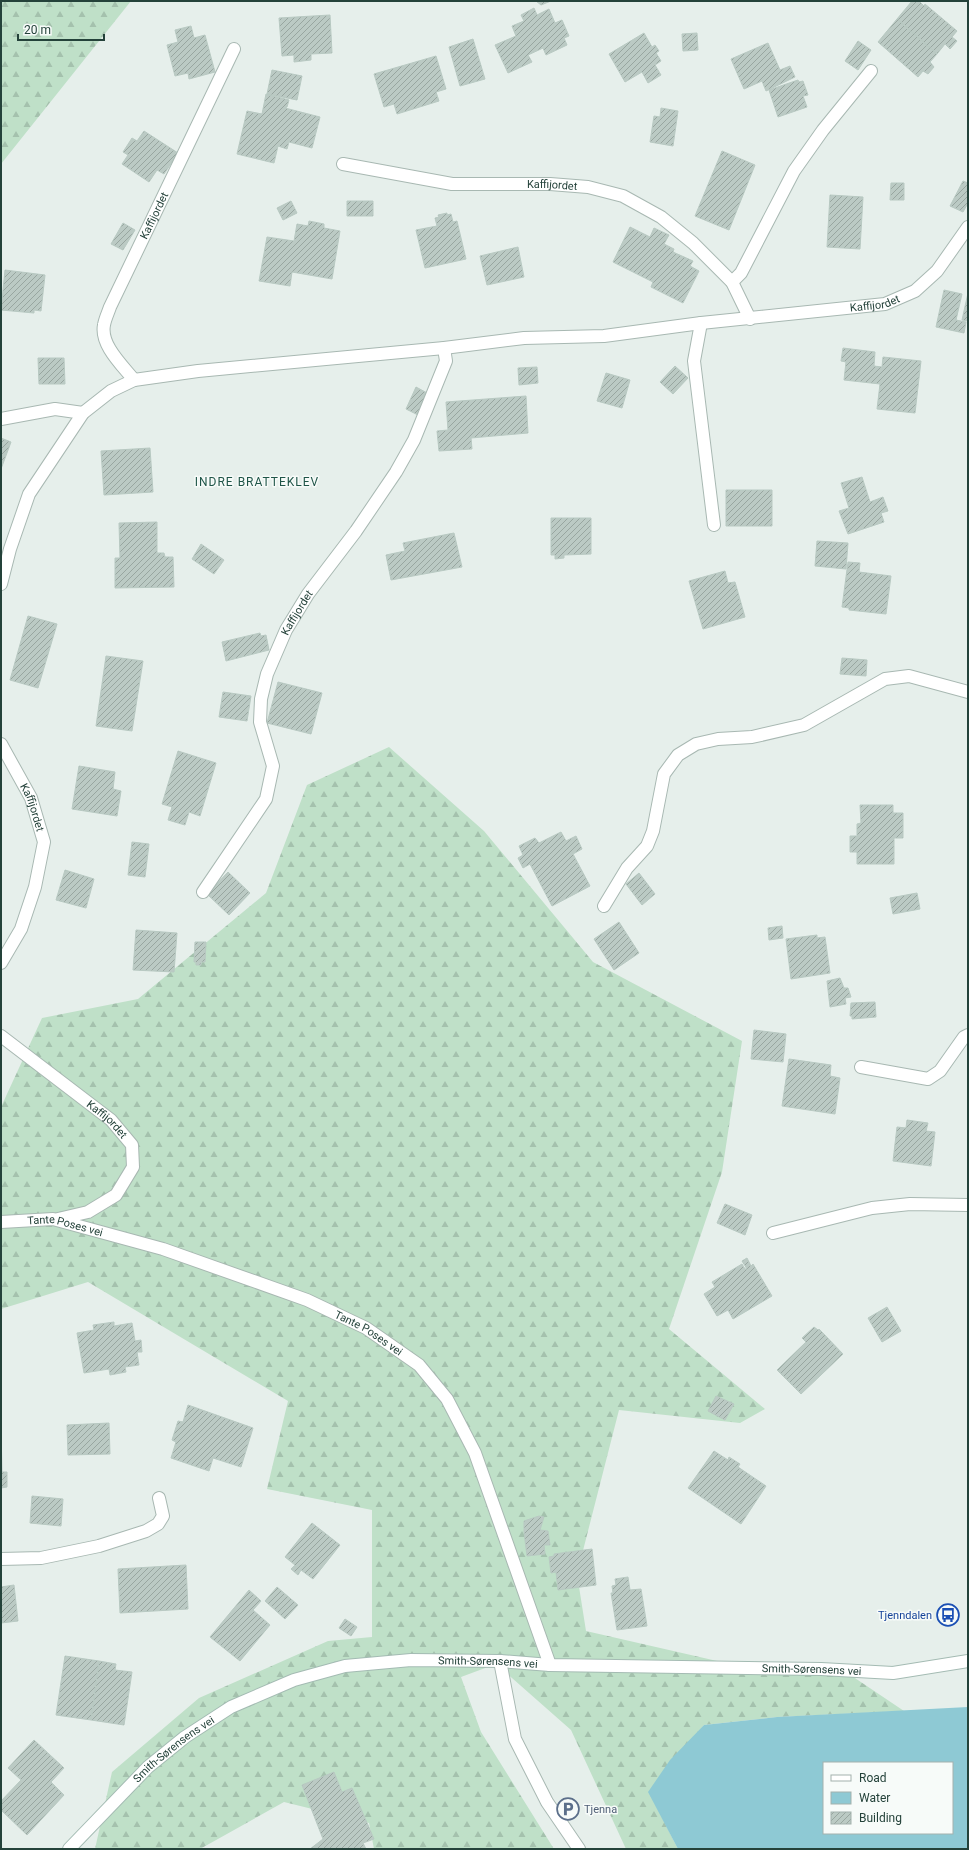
<svg xmlns="http://www.w3.org/2000/svg" width="969" height="1850" viewBox="0 0 969 1850" font-family="Roboto,sans-serif">
	<style>
		.forest { fill: url(#forest-firs) }
		.water { fill: #8ec9d4; fill-rule: evenodd }
		.building { fill: url(#building-hatch); stroke: #b8c9c2 }
		.lines { fill: none; stroke-linecap: round; stroke-linejoin: round }
		.service-casing { stroke: #a8b8b2; stroke-width: 14 }
		.minor-casing { stroke: #a8b8b2; stroke-width: 14 }
		.secondary-casing { stroke: #a4bbb3; stroke-width: 14 }
		.service { stroke: #fff; stroke-width: 12 }
		.minor { stroke: #fff; stroke-width: 12 }
		.secondary { stroke: #fff; stroke-width: 12 }
		.labels { text-anchor: middle; stroke-width: 3; stroke-linejoin: round; paint-order: stroke }
		.street-label { font-size: 11px; fill: #24423a; stroke: #f7fbf9 }
		.transit-label { font-size: 11px; fill: #164399; stroke: #f7fbf9; text-anchor: end }
		.service-label { font-size: 11px; fill: #4e5e75; stroke: #f7fbf9; text-anchor: start }
		.neighbourhood-label { font-size: 12px; letter-spacing: 1px; fill: #1f5548; stroke: #f7fbf9 }
	</style>
	<defs>
		<pattern id="forest-firs" width="22" height="20" patternUnits="userSpaceOnUse"><rect width="22" height="20" fill="#bfe0c8"/><path d="M5 1l3.5 6h-7zM16 11l3.5 6h-7z" fill="#a4c1ad"/></pattern>
		<pattern id="building-hatch" width="6" height="6" patternUnits="userSpaceOnUse"><rect width="6" height="6" fill="#bbcac4"/><path d="M-1 1l2-2M0 6l6-6M5 7l2-2" fill="none" stroke="#98a6a0"/></pattern>
	</defs>
	<rect width="100%" height="100%" fill="#e6efeb"/>
	<path class="forest" d="M1,1H131L1,164Z
		M389,747L484,831L593,962L742,1041L722,1172L669,1329L765,1409L740,1423L619,1410L577,1574L586,1631L752,1669L840,1668L904,1711L777,1717L704,1725L649,1792L678,1849H626L571,1730L496,1664L461,1677L481,1732L554,1849H374L369,1823L284,1802L200,1849H95L112,1772L199,1698L328,1641L372,1637V1510L267,1489L288,1401L88,1282L1,1309V1107L42,1018L138,999L266,893L307,785Z"/>
	<path class="water" d="M968,1707V1849H678L648,1792L670,1760L704,1725L777,1717ZM824,1763H952V1833H824Z"/>
	<path class="building" d="M536,1H551L541,5Z
		M912,1H919L924,6L925,4L957,31L952,37L957,41L950,49L945,44L937,54L897,19Z
		M534,8L537,15L549,9L555,23L562,20L569,36L564,38L567,45L546,55L543,48L528,55L532,62L508,73L495,45L516,36L512,26L524,21L521,15Z
		M330,15L332,53L311,54V60L294,62V55L282,56L279,18Z
		M897,19L937,54L930,62L934,67L928,74L923,71L918,77L878,42Z
		M191,26L194,38L205,35L215,72L189,79L188,73L175,76L167,45L178,42L175,30Z
		M644,33L652,47L655,45L659,51L656,53L661,61L655,65L661,75L648,83L642,72L625,82L609,54Z
		M697,33L698,50L683,51L682,34Z
		M473,39L485,79L460,86L449,47Z
		M858,41L871,50L858,70L845,61Z
		M768,43L780,70L790,66L795,77L766,91L762,81L744,89L731,59Z
		M436,56L446,89L436,92L439,101L397,114L394,104L384,107L374,74Z
		M272,70L302,76L297,100L267,94Z
		M798,80L799,82L803,81L808,95L803,96L807,107L778,117L769,90Z
		M266,94L289,100L287,107L285,108L320,117L312,148L289,142L287,149L278,146L274,163L237,154L247,111L262,114Z
		M661,108L678,111L673,146L650,142L654,116L660,117Z
		M144,131L178,153L164,174L157,170L149,182L122,164L128,155L123,152L132,138L137,141Z
		M722,151L755,165L729,230L695,216Z
		M963,181L968,183V203L963,212L950,206Z
		M891,183H904V200H890Z
		M830,195L863,197L860,249L827,247Z
		M291,201L297,213L283,220L277,208Z
		M347,201H373V216H347Z
		M447,213V215L451,214L453,222L457,221L466,259L425,268L416,230L437,226L435,218L439,217L438,215Z
		M309,221L324,224V228L340,231L332,279L292,272L290,286L259,281L267,237L294,241L297,224L308,226Z
		M123,223L135,230L123,250L111,244Z
		M630,227L650,237L654,228L669,235L664,244L674,249L673,252L693,261L690,266L699,271L683,303L651,287L653,282L613,262Z
		M518,247L524,277L487,285L480,256Z
		M5,270L45,275L41,311L34,310V313L1,310Z
		M944,290L962,294L956,320L966,322L964,333L936,327Z
		M968,293V321L962,320Z
		M843,348L875,352L874,366L882,367L883,357L921,361L915,413L877,409L880,384L844,380L846,362L841,361Z
		M38,358H64L65,384H39Z
		M675,366L688,378L673,394L660,382Z
		M537,367L538,383L519,385L518,368Z
		M606,373L630,380L622,408L597,401Z
		M416,387L429,394L418,415L406,409Z
		M526,396L528,433L471,438L472,449L439,451L437,431L448,430L446,402Z
		M1,438L11,442L1,469Z
		M150,448L153,492L104,495L101,451Z
		M862,477L870,502L883,497L888,511L881,513L884,522L848,534L839,511L849,508L841,483Z
		M726,490H772V526H726Z
		M551,518H591V554L564,555V558L555,559V555H551Z
		M157,522V553H164L165,557H173L174,587L115,588V558H120L119,523Z
		M454,533L462,567L391,580L386,555L405,551L403,543Z
		M817,541L848,543L846,569L815,566Z
		M201,544L224,560L214,574L192,559Z
		M848,562L860,563L859,572L891,576L886,614L849,610V608L842,607Z
		M725,571L728,583L735,582L745,617L703,629L689,581Z
		M28,616L57,624L38,688L10,680Z
		M260,633L261,636L266,635L269,650L226,661L222,642Z
		M106,656L143,661L132,731L96,726Z
		M842,658L867,660L866,676L840,674Z
		M278,682L322,693L311,734L267,723Z
		M223,692L251,696L247,721L219,717Z
		M178,751L216,763L200,816L189,812L185,825L168,820L172,807L162,804Z
		M79,766L115,772L113,789L121,791L117,816L72,809Z
		M860,805H893V813H903V838H894V864H857V852H850V836H857V824L861,823Z
		M561,832L566,841L576,836L582,849L573,854L590,886L552,906L530,864L523,868L518,858L523,855L519,846L535,838L539,843Z
		M132,842L149,844L145,877L128,875Z
		M65,870L94,879L86,908L56,900Z
		M228,872L250,893L229,915L207,894Z
		M639,873L655,894L642,905L626,884Z
		M917,893L920,909L893,914L890,898Z
		M619,922L639,953L614,970L594,939Z
		M782,926L783,938L769,940L768,928Z
		M136,930L177,933L174,972L133,970Z
		M817,935V938L825,937L830,973L791,979L786,939Z
		M195,942H206L205,962H201V965H196V962H194Z
		M840,978L844,988H848L851,997L845,998L846,1004L830,1007L827,981Z
		M875,1002L876,1017L852,1019V1016H850L851,1003Z
		M754,1030L786,1034L783,1062L751,1059Z
		M789,1059L831,1065L830,1076L840,1078L835,1114L782,1106Z
		M907,1120L928,1123L926,1131L935,1132L931,1166L893,1161L897,1127L906,1128Z
		M725,1204L752,1215L745,1235L717,1223Z
		M747,1258L751,1266L753,1264L772,1296L733,1319L728,1310L717,1316L704,1294L715,1287L712,1282L742,1264L745,1269H747L742,1261Z
		M887,1307L901,1331L882,1342L868,1318Z
		M114,1322V1326L132,1323L135,1341L141,1340L142,1352H137L139,1365L125,1367L126,1372L110,1375L109,1369L84,1373L77,1333L94,1330L93,1325Z
		M814,1327L818,1330L819,1329L843,1354L801,1394L777,1370L806,1342L802,1338Z
		M716,1396L734,1404L725,1420L708,1411Z
		M188,1405L253,1428L241,1467L213,1458L209,1471L171,1458L176,1442L172,1440L178,1421L183,1422Z
		M109,1423L110,1454L68,1455L67,1425Z
		M1,1431L2,1472H7V1487L1,1488Z
		M714,1451L728,1460L729,1457L740,1464L738,1467L766,1486L741,1524L688,1488Z
		M32,1496L63,1499L61,1526L30,1523Z
		M539,1516L544,1517L540,1530L548,1531L550,1545H544L545,1554L527,1556L524,1532V1521Z
		M312,1523L340,1545L313,1579L301,1570L298,1575L291,1569L295,1565L285,1557Z
		M592,1549L596,1585L558,1590L556,1572L551,1573L549,1557L554,1556V1554Z
		M186,1565L188,1609L120,1613L118,1569Z
		M628,1577L630,1590L641,1589L647,1626L617,1630L611,1593H613L612,1586L616,1585L615,1579Z
		M14,1585L18,1621L1,1623V1587Z
		M277,1587L298,1605L285,1619L265,1601Z
		M249,1590L261,1601L253,1610L270,1625L240,1661L210,1637Z
		M345,1619L357,1627L351,1636L339,1628Z
		M65,1656L99,1661L91,1720L56,1715Z
		M99,1661L116,1664L115,1670L132,1672L124,1725L91,1720Z
		M34,1740L64,1768L51,1782L64,1795L27,1835L1,1810V1801L21,1780L8,1768Z
		M334,1772L342,1792L352,1788L374,1839L363,1843L366,1849H310L323,1839L302,1785Z"/>
	<g class="lines">
		<g class="service-casing">
			<path id="service" d="M1,419L55,409L83,413
				M500,1661L515,1739L547,1802L579,1849"/>
		</g>
		<g class="minor-casing">
			<g id="minor">
				<path id="s1" d="M343,164L452,184H550L588,187L623,196L661,217L693,243L732,282L750,319"/>
				<path d="M732,282L741,273L794,171L823,130L871,71"/>
				<path d="M701,323L694,361L714,525"/>
				<path id="s2" d="M134,380C123,366 100,345 104,325C105,319 108,313 110,307L234,49"/>
				<path id="s3" d="M1,584L10,549L29,494L83,413L111,391L134,380L198,371L444,348L524,338L604,336L701,323L885,304L915,291L937,271L968,227"/>
				<path id="s4" d="M1,744L31,798L44,842L35,887L21,929L1,963"/>
				<path id="s5" d="M203,892L266,799L273,766L260,722L261,699L267,674L286,630L308,594L356,531L396,472L414,440L446,361L444,348"/>
				<path d="M604,906L627,868L647,846L653,831L664,774L678,755L696,744L718,739L752,737L804,725L885,679L909,676L968,692"/>
				<path id="s6" d="M1,1036L111,1120L132,1145L133,1167L116,1195L88,1212L58,1219"/>
				<path d="M861,1067L928,1079L940,1071L964,1037L968,1035"/>
				<path id="s7" d="M1,1222L53,1219L163,1249L307,1300L366,1328L419,1365L447,1399L475,1453L550,1665"/>
				<path d="M773,1233L872,1208L910,1204L968,1205"/>
				<path d="M1,1559L41,1558L99,1546L146,1531L158,1524L163,1516L159,1498"/>
			</g>
		</g>
		<g class="secondary-casing">
			<g id="secondary">
				<path id="s8" d="M69,1849L148,1767L185,1737L231,1707L294,1680L345,1666L411,1660L500,1661L550,1665L821,1669L893,1673L968,1661"/>
			</g>
		</g>
		<use href="#service" class="service"/>
		<use href="#minor" class="minor"/>
		<use href="#secondary" class="secondary"/>
	</g>
	<defs>
		<g id="bus-ring" transform="scale(1.15)"><circle r="9.5" fill="#f7fbf9" stroke="#1a4fb4" stroke-width="1.5"/><path d="M-5-6H5V4H4V6H2V4H-2V6H-4V4H-5ZM-3.5-4V0h7V-4ZM-3.5 1.2v1.5H-2V1.2ZM2 1.2v1.5H3.5V1.2Z" fill="#1a4fb4"/></g>
		<g id="parking-ring" transform="scale(1.15)"><circle r="9.5" fill="#f7fbf9" stroke="#5c6f8a" stroke-width="1.5"/><path d="M-3.5-5.5H1a3.5 3.5 0 0 1 0 7H-1V5.5H-3.5ZM-1-3.4V-.6H.8a1.4 1.4 0 0 0 0-2.8Z" fill="#5c6f8a"/></g>
	</defs>
	<g fill-rule="evenodd">
		<use href="#bus-ring" x="948" y="1615"/>
		<use href="#parking-ring" x="568" y="1809"/>
	</g>
	<g class="labels">
		<g class="street-label">
			<text dy="4" stroke="none"><textPath href="#s1" startOffset="211">Kaffijordet</textPath></text>
			<text dy="4" stroke="none"><textPath href="#s2" startOffset="185">Kaffijordet</textPath></text>
			<text dy="4" stroke="none"><textPath href="#s3" startOffset="998">Kaffijordet</textPath></text>
			<text dy="4" stroke="none"><textPath href="#s5" startOffset="309">Kaffijordet</textPath></text>
			<text dy="4" stroke="none"><textPath href="#s4" startOffset="71">Kaffijordet</textPath></text>
			<text dy="4" stroke="none"><textPath href="#s6" startOffset="135">Kaffijordet</textPath></text>
			<text dy="4" stroke="none"><textPath href="#s7" startOffset="65">Tante Poses vei</textPath></text>
			<text dy="4" stroke="none"><textPath href="#s7" startOffset="389">Tante Poses vei</textPath></text>
			<text dy="4" stroke="none"><textPath href="#s8" startOffset="481">Smith-Sørensens vei</textPath></text>
			<text dy="4" stroke="none"><textPath href="#s8" startOffset="805">Smith-Sørensens vei</textPath></text>
			<text dy="4" stroke="none"><textPath href="#s8" startOffset="145">Smith-Sørensens vei</textPath></text>
		</g>
		<g class="transit-label">
			<text x="932" y="1619">Tjenndalen</text>
		</g>
		<g class="service-label">
			<text x="584" y="1813">Tjenna</text>
		</g>
		<g class="neighbourhood-label">
			<text x="257" y="486">INDRE BRATTEKLEV</text>
		</g>
	</g>
	<rect width="969" height="1850" fill="none" stroke="#24423a" stroke-width="4"/>
	<rect x="823" y="1762" width="130" height="72" fill="#f7fbf9" stroke="#a3b1ad"/>
	<rect x="831" y="1775" width="20" height="6" fill="#ffffff" stroke="#a3b1ad"/>
	<text x="859" y="1782" font-size="12" fill="#24423a">Road</text>
	<rect x="831" y="1792" width="20" height="12" fill="#8ec9d4" stroke="#a3b1ad"/>
	<text x="859" y="1802" font-size="12" fill="#24423a">Water</text>
	<rect x="831" y="1812" width="20" height="12" fill="url(#building-hatch)" stroke="#a3b1ad"/>
	<text x="859" y="1822" font-size="12" fill="#24423a">Building</text>
	<path d="M18 34v6h86v-6" fill="none" stroke="#24423a" stroke-width="2"/>
	<text x="24" y="34" font-size="12" fill="#24423a" stroke="#f7fbf9" stroke-width="3" paint-order="stroke">20 m</text>
</svg>
